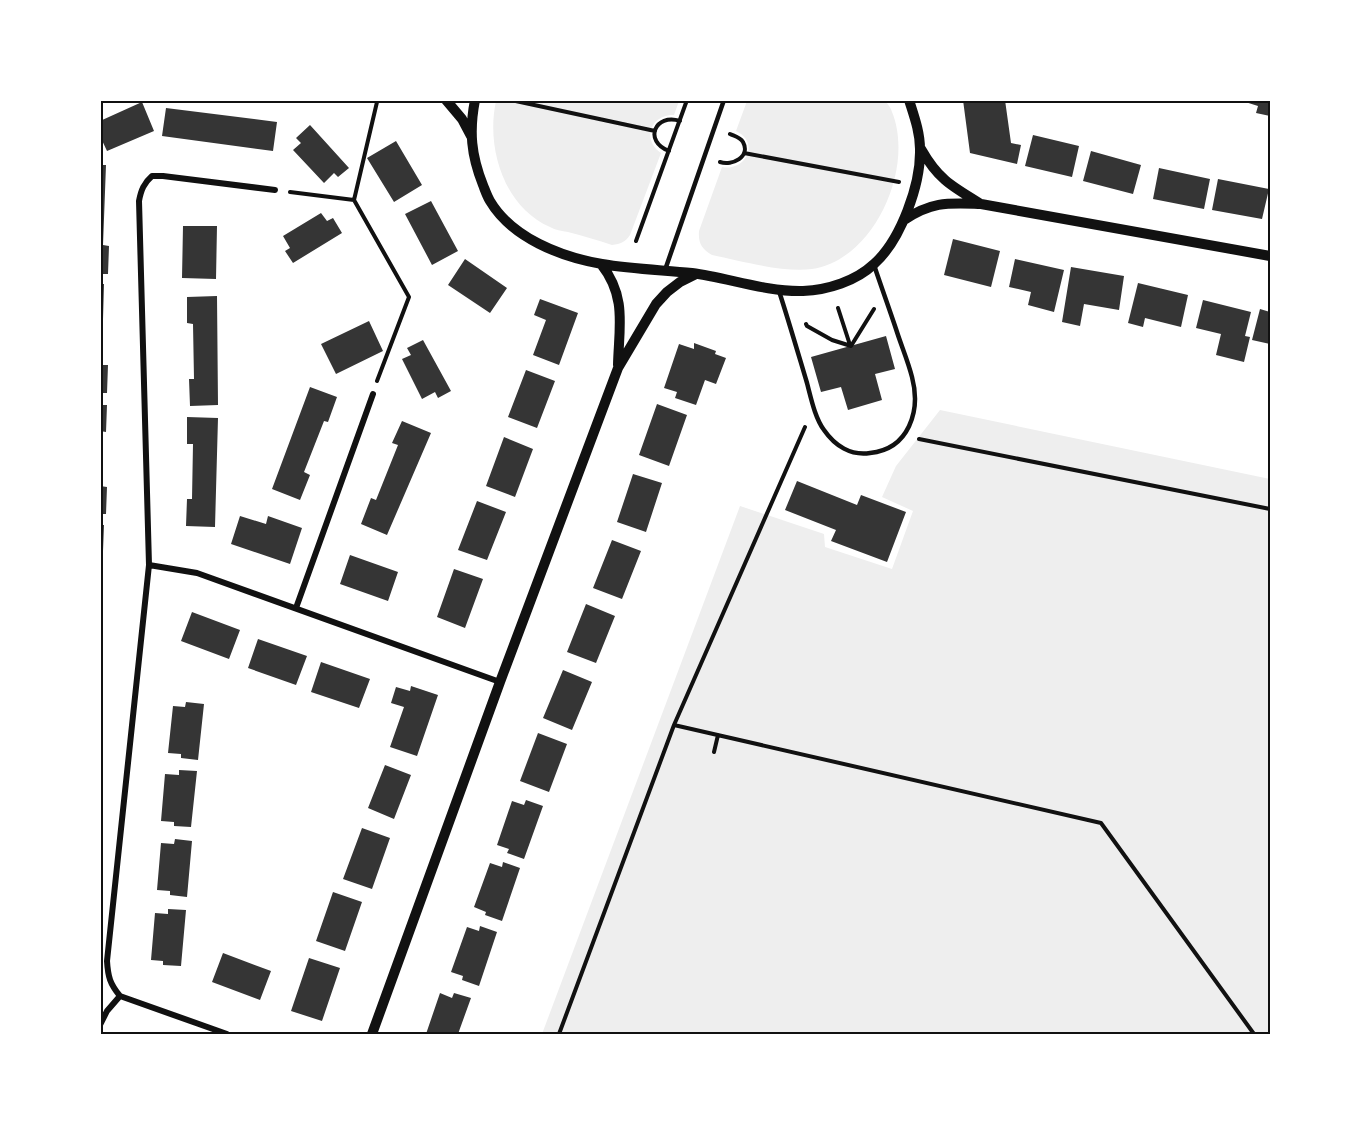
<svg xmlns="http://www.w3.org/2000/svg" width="1371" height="1135" viewBox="0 0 1371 1135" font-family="Lato,sans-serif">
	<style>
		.green { fill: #eee }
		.building { fill: #353535 }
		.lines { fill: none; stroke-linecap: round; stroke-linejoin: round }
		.path { stroke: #111; stroke-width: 4 }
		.service { stroke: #111; stroke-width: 4.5 }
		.minor { stroke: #111; stroke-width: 6 }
		.tertiary { stroke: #111; stroke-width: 10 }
		.neatline { fill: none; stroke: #111; stroke-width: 2 }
	</style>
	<rect width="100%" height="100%" fill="#fff"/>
	<path class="green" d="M496,101H679L674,115C651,114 641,140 661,153L630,235C625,242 621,244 612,245C598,240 583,236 568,232C562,231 555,230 550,227C503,206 486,147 496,101Z
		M747,101H885C888,104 891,108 892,112C915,168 874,260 812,269C784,273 741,261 712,255C702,249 698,243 699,231L722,167C745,172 761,143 736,131Z
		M940,410L1270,479V1034H542L740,506L824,534L825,547L892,569L913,511L882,497L896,466Z"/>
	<path class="building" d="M963,100H1005L1011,143L1021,145L1017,164L970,153Z
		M1239,100H1270V116L1256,113L1258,106Z
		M142,102L154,131L107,151L100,136V121Z
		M166,108L277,122L273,151L162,136Z
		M310,125L349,168L338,177L334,173L324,183L293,150L301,143L296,138Z
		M1033,135L1079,146L1072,177L1025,166Z
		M396,141L422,185L394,202L367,158Z
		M1091,151L1141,165L1133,194L1083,181Z
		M100,165H106L103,245L109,246L108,274H100Z
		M1159,168L1210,179L1204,209L1153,199Z
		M1218,179L1269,189L1262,219L1212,210Z
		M431,201L458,251L432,265L405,214Z
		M321,213L327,221L333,218L342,233L293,263L285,251L290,248L283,236Z
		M183,226H217L216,279L182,278Z
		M953,239L1000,251L991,287L944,275Z
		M465,259L507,288L490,313L448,285Z
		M1015,259L1064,270L1054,312L1028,305L1031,292L1009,287Z
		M1071,267L1124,276L1119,310L1084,304L1080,326L1062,322Z
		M1138,283L1188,295L1181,327L1145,318L1143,327L1128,323Z
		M100,284H104L102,354H100Z
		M217,296L218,405L190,406L189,379H194L193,324L187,323V297Z
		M540,299L578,313L559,365L533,355L546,320L534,315Z
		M1203,300L1251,312L1245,336L1250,337L1244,362L1216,355L1221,334L1196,328Z
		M1260,309L1270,312V344L1252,340Z
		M369,321L383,351L336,374L321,344Z
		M886,336L895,369L875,374L882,400L848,410L841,387L821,392L811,357Z
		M423,340L451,391L438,398L435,392L422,399L402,359L411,355L407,348Z
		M694,343L716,351L715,354L726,358L716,384L705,380L696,405L675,398L677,392L664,388L679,344L694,349Z
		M100,365H108L107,393H100Z
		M526,370L555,381L537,428L508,417Z
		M310,387L337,397L328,422L324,421L304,472L310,475L300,500L272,489Z
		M657,404L687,415L669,466L639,455Z
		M100,405H107L106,432L100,431Z
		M187,417L218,418L215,527L186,526L187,499H192L193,444H187Z
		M402,421L431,433L387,535L361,524L371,498L376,500L398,445L392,443Z
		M504,437L533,449L515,497L486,486Z
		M633,474L662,483L646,532L617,522Z
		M797,481L857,505L861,495L906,512L887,562L831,541L836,530L785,510Z
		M100,486L107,487L106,514H100Z
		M477,501L506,512L487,560L458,550Z
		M240,516L266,524L268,516L302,528L290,564L231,544Z
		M100,525H104L103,551H100Z
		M612,540L641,551L622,599L593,588Z
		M350,555L398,572L388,601L340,584Z
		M454,569L483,579L465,628L437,617Z
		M586,604L615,616L596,663L567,652Z
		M192,612L240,630L229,659L181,641Z
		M258,639L307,656L296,685L248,668Z
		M321,662L370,679L359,708L311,692Z
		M563,670L592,682L572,730L543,718Z
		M411,686L438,695L417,756L390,747L404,707L391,703L396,687L410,691Z
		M186,702L204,704L198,760L181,758V754L168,753L173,706L185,707Z
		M538,733L567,744L549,792L520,781Z
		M385,765L411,775L394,819L368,808Z
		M179,770L197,771L191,827L174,826V822L161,821L165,774L179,775Z
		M526,800L543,806L524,859L507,853L509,849L497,845L512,801L524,805Z
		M362,828L390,838L372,889L343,879Z
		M175,839L192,841L187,897L170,895V891L157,890L161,843L174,844Z
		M503,862L520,868L502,921L485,915L486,912L474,907L490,863L502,867Z
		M333,892L362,902L345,951L316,941Z
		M168,909L186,910L181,966L163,965V961L151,960L155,913L168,914Z
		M480,926L497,932L479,986L462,980L463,976L451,972L467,927L479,931Z
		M223,953L271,971L260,1000L212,982Z
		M309,958L340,968L322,1021L291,1011Z
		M440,993L452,998L454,993L471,998L458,1034H426Z"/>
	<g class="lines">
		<path class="path" d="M511,100L655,131
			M377,102L354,200L409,297L377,381
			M669,151C643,141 655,113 680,121
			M744,153L899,182
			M720,162C732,166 751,157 743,142C740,137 734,136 730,134
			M290,192L354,200
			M636,241L687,100
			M838,308L850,345
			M806,324L807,326L832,340L851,346
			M851,346L874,309
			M805,427L674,725L1101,823L1254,1034
			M919,439L1270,509
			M714,752L718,735
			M559,1034L674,725"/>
		<path class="service" d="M665,270L724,100
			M779,291C789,322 798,353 807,383C811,398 815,418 824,430C835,446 851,456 870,453C909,449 921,411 912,377C908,361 901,345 896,329C889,308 881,286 874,265"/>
		<path class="minor" d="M149,565L197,573L500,682
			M296,608L373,394
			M120,996C110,984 108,977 107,961L149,565L139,201C141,190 144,183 152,176H163L275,190
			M120,996L227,1034
			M100,1025L107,1011L120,996"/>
		<path class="tertiary" d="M446,100L462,119L471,136
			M475,100C469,131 471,155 483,185C485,190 487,196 490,201C512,238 561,257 602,264C631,269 662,270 692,273C729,278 766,292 803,291C828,290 856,281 874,264C901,240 921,184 920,149C920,132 914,116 909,100
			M921,149C938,179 951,186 981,204
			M904,220C933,201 948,203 981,204L1270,256
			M601,264C627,297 619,326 618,365
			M372,1034L500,682L618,368L656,304L667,292L680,282L696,274"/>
	</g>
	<rect width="1371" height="1135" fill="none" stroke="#ffffff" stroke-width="204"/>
	<rect x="102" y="102" width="1167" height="931" class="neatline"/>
</svg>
